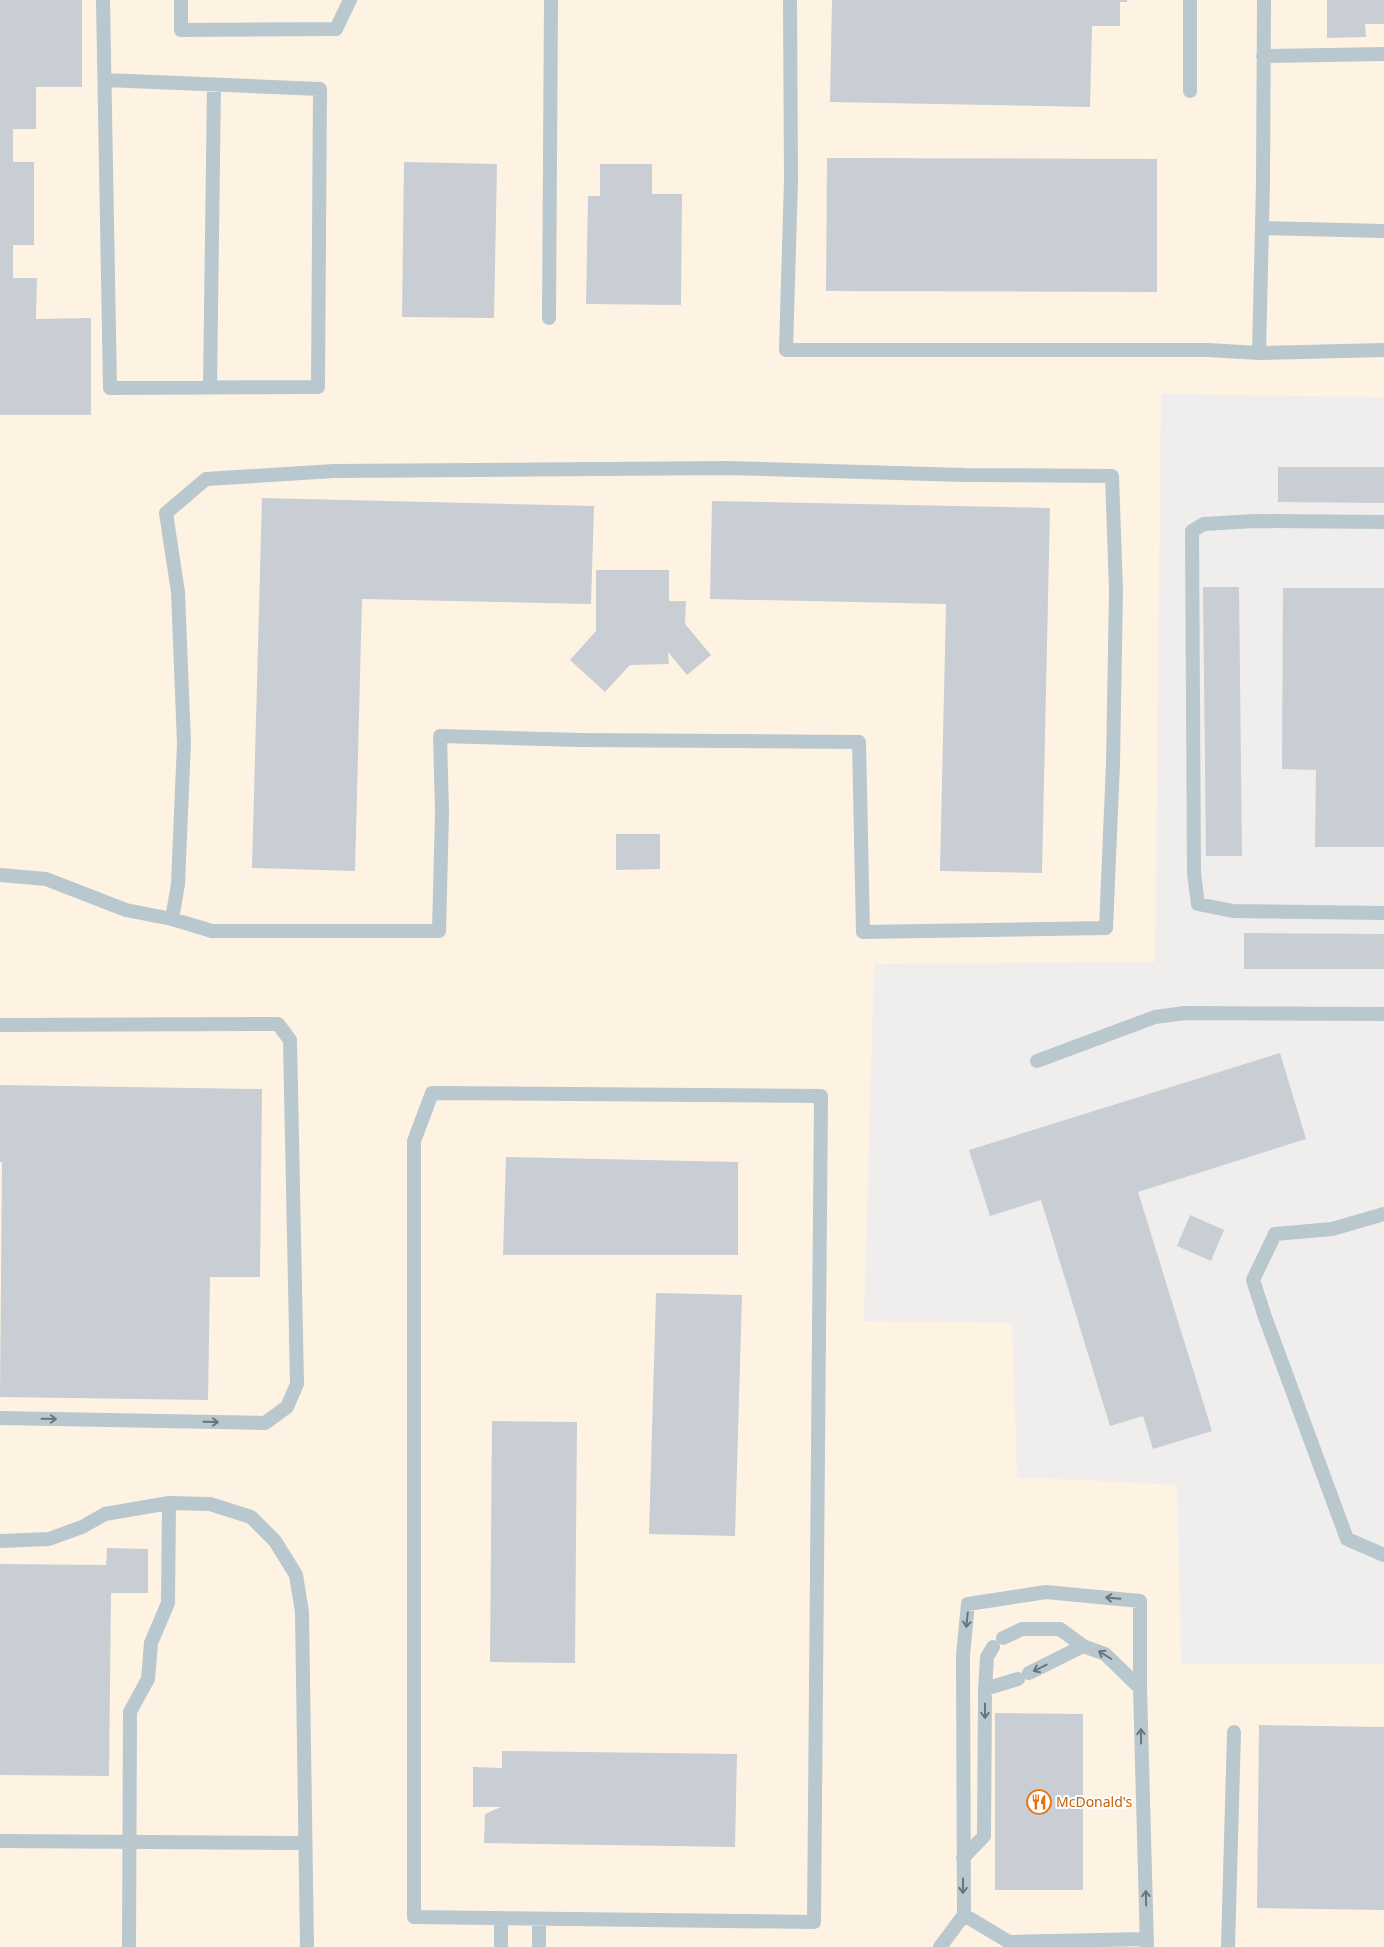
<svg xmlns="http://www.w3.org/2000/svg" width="1384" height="1947" viewBox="0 0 1384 1947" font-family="'Noto Sans',sans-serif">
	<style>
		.commercial { fill: #fef3e3 }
		.building { fill: #c8ced3 }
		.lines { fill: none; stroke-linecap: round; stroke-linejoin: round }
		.service { stroke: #b9c7ce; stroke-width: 14 }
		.oneway { stroke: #66767f }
		.labels { text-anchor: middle; stroke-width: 4; stroke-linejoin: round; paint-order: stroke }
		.food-label { font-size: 14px; fill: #c56008; stroke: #fff; text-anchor: start }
	</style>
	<rect width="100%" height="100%" fill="#f0eded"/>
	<path class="commercial" d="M0,0H1384V397L1161,394L1155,962L874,964L864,1321L1012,1323L1017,1477L1177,1485L1181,1664H1384V1947H0Z"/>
	<path class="building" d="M0,0H82V87H36V129H13V162H34V245H13V278H37L36,319L91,318V415H0Z
		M832,0H1127V2H1120V26H1092L1090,107L830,102Z
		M1327,0H1384V24H1365L1366,37L1327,38Z
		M827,158L1157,159V292L826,291Z
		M404,162L497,164L494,318L402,317Z
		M600,164H652V194H682L681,305L586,304L588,196H600Z
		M1278,467H1384V503L1278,502Z
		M262,498L594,506L591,604L362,599L355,871L252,868Z
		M712,501L1050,508L1042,873L940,871L946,604L710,599Z
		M596,570H669V601H686L685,624L711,655L687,675L668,652L669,664L630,665L605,692L570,660L596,631Z
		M1203,587H1239L1242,856H1206Z
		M1283,588H1384V847H1315L1316,770L1282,769Z
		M616,834H660V869L616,870Z
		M1244,933L1384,934V969H1244Z
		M1280,1053L1306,1139L1138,1192L1212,1431L1153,1449L1143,1416L1110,1426L1041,1200L990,1216L969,1150Z
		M0,1085L262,1089L260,1277H210L208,1400L0,1397L2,1162H0Z
		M506,1157L738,1162V1255H503Z
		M1190,1215L1224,1230L1211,1261L1177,1246Z
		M656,1293L742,1295L735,1536L649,1534Z
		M492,1421L577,1422L575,1663L490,1662Z
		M107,1548L148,1549V1593H111L109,1776L0,1775V1564L106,1565Z
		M995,1713L1083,1714V1890H995Z
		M1259,1725L1384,1727V1910L1257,1908Z
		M502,1751L737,1754L735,1847L484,1843L485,1814L501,1807H473V1767L502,1768Z"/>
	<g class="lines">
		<path class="service" d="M103,0L110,388L318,387L320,89L105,80
			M181,0V30L336,29L350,0
			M790,0L791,180L786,350H1208L1259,353L1263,183L1264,0
			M1190,0V91
			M1263,56L1384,54
			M1262,228L1384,231
			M549,318L551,0
			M1259,353L1384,350
			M210,387L214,85
			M1384,522L1255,521L1204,524L1192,531L1194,873L1198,904L1233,911L1384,913
			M0,875L46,879L126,910L172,919L212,931H439L442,812L440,736L580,740L859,742L863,932L1106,928L1113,763L1116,590L1112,476L964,475L726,468L334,471L206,479L166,513L178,592L184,743L178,884L172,919
			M0,1025L278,1024L290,1040L297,1384L287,1407L265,1423L0,1418
			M1037,1061L1155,1017L1185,1013L1384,1014
			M432,1093L821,1096L814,1922L414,1917V1141Z
			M1384,1214L1332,1229L1275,1234L1253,1280L1265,1317L1347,1539L1384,1555
			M0,1541L49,1539L82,1527L105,1514L169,1503L210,1504L251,1517L275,1541L296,1575L302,1612L307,1947
			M1003,1638L1022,1629H1060L1083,1646L1105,1654L1140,1688
			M1029,1673L1083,1646
			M985,1689L1018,1679
			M0,1841L305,1843
			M963,1858L984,1836L985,1689L987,1657L993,1647
			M964,1915L1009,1942L1147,1939
			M501,1919V1947
			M129,1947L130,1712L148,1679L151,1643L168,1603L169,1503
			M539,1947V1920
			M940,1947L964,1915L963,1655L968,1604L1046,1592L1140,1601V1688L1147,1947
			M1228,1947L1234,1732"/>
	</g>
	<defs><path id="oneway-shaft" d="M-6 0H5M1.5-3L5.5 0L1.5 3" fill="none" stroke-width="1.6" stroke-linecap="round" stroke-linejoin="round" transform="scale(1.25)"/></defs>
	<g class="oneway">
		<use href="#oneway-shaft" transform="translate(49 1419) rotate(1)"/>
		<use href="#oneway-shaft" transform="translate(211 1422) rotate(1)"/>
		<use href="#oneway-shaft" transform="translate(1113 1598) rotate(-175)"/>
		<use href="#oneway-shaft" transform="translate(967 1620) rotate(96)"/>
		<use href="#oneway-shaft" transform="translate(1105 1655) rotate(-148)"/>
		<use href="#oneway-shaft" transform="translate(1040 1668) rotate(153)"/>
		<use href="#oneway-shaft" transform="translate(985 1711) rotate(90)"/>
		<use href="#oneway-shaft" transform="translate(1141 1736) rotate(-91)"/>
		<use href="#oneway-shaft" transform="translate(963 1886) rotate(90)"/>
		<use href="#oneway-shaft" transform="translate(1146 1898) rotate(-91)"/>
	</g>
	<defs>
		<g id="restaurant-ring" transform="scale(1.25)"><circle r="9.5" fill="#fff" stroke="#e8710a" stroke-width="1.5"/><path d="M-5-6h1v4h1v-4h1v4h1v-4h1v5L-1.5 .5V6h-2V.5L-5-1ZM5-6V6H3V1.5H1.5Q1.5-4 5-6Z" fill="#e8710a"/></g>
	</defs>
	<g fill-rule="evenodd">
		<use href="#restaurant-ring" x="1039" y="1802"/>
	</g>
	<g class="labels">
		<g class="food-label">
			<text x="1056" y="1807">McDonald's</text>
		</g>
	</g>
</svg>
